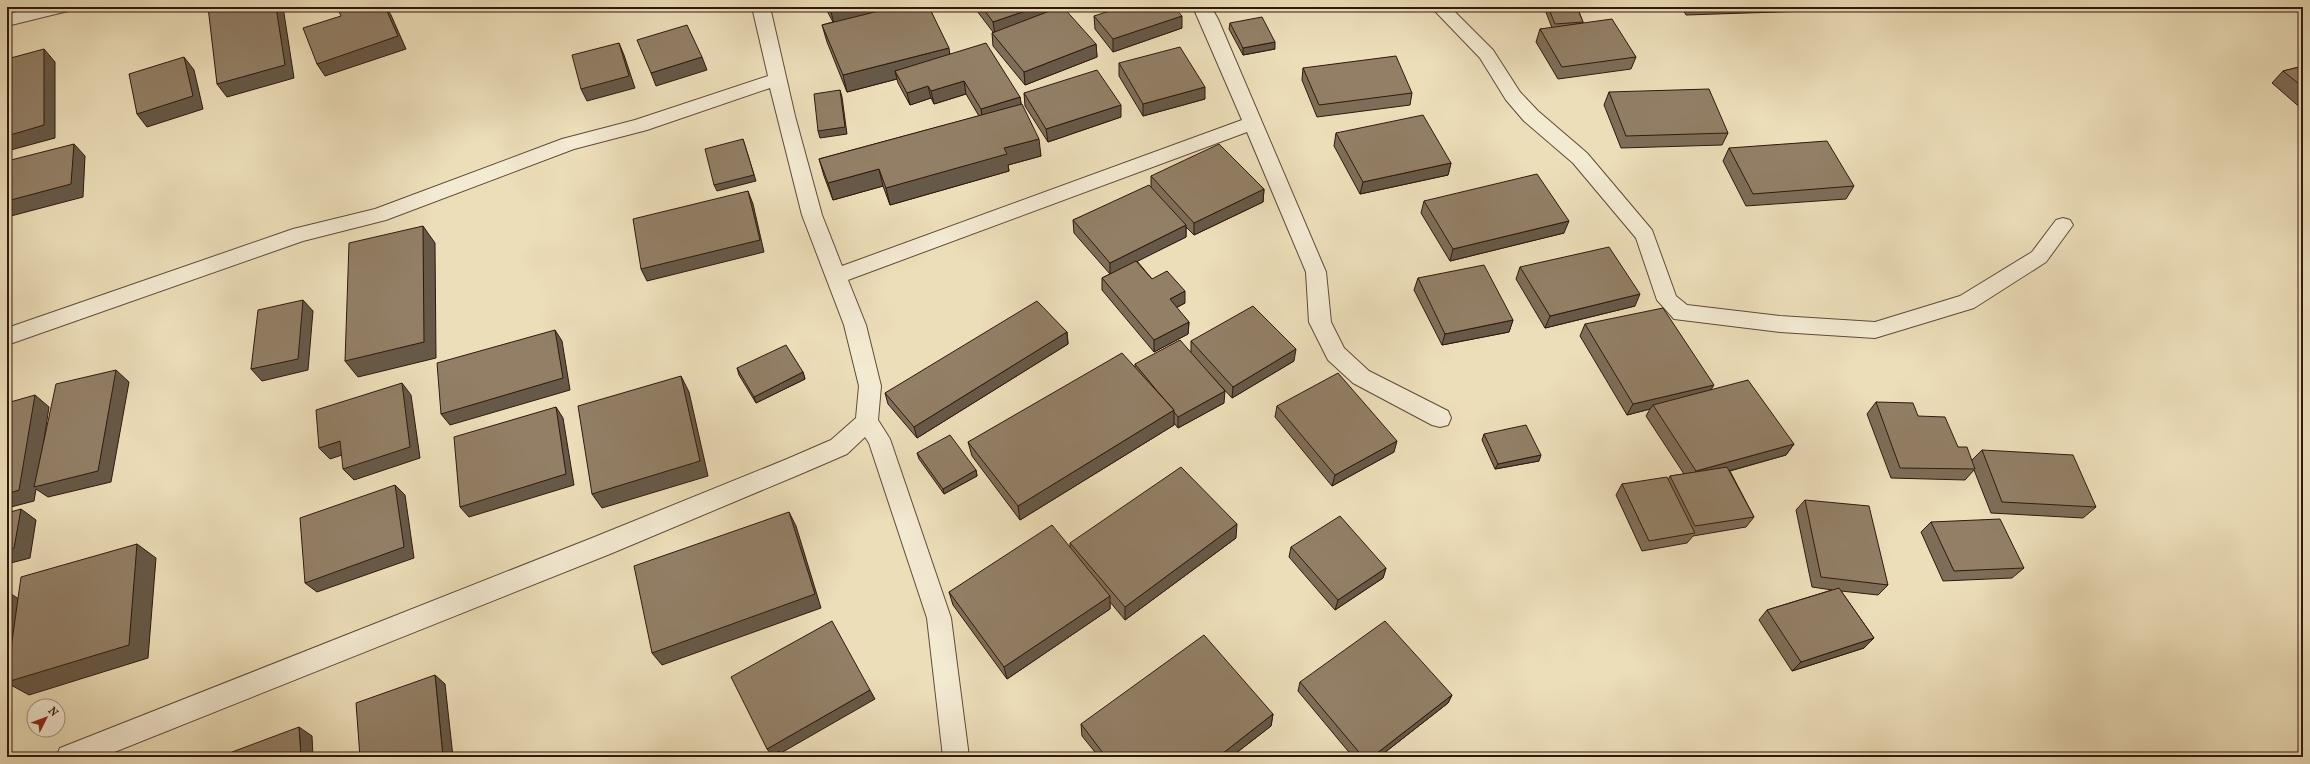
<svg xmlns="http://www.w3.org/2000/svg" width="2310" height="764" viewBox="0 0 2310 764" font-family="'IM FELL French Canon',serif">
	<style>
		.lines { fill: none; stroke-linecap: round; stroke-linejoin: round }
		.street-casing { stroke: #604a38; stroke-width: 2 }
		.street { fill: #f3ead2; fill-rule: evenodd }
		.wall { fill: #7e6d58; stroke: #31180d }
		.shaded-wall { fill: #665947; stroke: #31180d }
		.building { fill: #927f66; stroke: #31180d }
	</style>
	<rect width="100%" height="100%" fill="#ecdeb9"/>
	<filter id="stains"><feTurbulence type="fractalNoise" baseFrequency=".005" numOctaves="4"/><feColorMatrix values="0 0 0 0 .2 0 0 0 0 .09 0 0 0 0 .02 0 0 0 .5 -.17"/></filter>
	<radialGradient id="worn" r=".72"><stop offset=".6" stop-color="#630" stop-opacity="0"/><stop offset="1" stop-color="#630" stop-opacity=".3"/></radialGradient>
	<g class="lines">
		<g class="street-casing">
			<path id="street" d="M39,7H71L68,11L7,26V14Z
				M752,7H770L795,116L822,215L842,266L1242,120L1193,7H1211L1218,19L1326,272L1331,322L1344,348L1369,371L1448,411L1451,418L1448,425L1440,427L1432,425L1353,383L1328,360L1309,322L1306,272L1247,132L848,280L866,325L881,386L878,420L890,439L951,618L969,757H943L927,618L869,443L865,437L847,454L803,473L610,554L102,757H56L60,748L592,538L787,459L831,440L856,418L859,386L844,325L802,215L770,88L647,130L574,149L386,220L303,241L7,345V328L293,229L375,209L562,139L635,120L768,76Z
				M1431,7H1450L1493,50L1520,92L1538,111L1587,153L1652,230L1676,296L1687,305L1780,316L1875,322L1960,296L2032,252L2056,220L2063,218L2070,220L2073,225L2046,262L1974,308L1875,338L1780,332L1674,319L1657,300L1636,238L1573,163L1524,121L1506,100L1480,58Z"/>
		</g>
		<use href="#street" class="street"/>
	</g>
	<path class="wall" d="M825,7H929L950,54L1020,97L1021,104L1041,156L1008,165L1009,171L890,205L883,186L833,200L824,176L819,159L979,116L966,94L934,104L931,98L910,105L898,83L897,79L847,92L827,42L822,25L833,22Z
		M974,7H1045V13L1096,44L1097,57L1025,85L993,46L992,33L993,32Z
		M1544,7H1577L1583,22V23L1636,57L1631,69L1558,79L1536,42L1540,29L1552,28Z
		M1682,7H1810L1808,11L1686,15Z
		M1094,16L1182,28L1113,52L1095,29Z
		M1230,23L1275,49L1243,55L1229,29Z
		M1119,63L1205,99L1143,116L1119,76Z
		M2303,66V110L2272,83L2283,71Z
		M1303,68L1412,93L1410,105L1317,117L1302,80Z
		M1609,92L1728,133L1722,145L1621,148L1604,105Z
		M1024,93L1121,117L1048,142L1025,106Z
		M1336,133L1451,163L1448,175L1360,194L1334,146Z
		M1729,148L1854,186L1846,199L1746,206L1723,161Z
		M1151,176L1264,189L1263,202L1194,235L1186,227V237L1137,261L1152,279L1185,303L1176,308L1189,322L1188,334L1154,352L1102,290V278L1110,274L1074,233L1073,220L1151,187Z
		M1424,201L1564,233L1450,261L1421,213Z
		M1520,267L1635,306L1545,328L1516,279Z
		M1418,278L1513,320L1509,332L1442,345L1414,290Z
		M1585,324L1711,390L1794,444L1786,455L1730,471L1754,517L1746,527L1693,536L1687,543L1642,551L1616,495L1622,484L1668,480L1670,476L1684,474L1646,416L1650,409L1627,415L1580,336Z
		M1067,332L1068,344L917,438L888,404L885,393Z
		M1191,341L1294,361L1232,398L1208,372L1224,403L1178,428L1174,423V425L1020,520L972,456L968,442L1135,367V364L1191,352Z
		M737,368L803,372L805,379L756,403L739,375Z
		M1876,402L1918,416L1958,447L1972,460L1982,450L2096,507L2083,518L1991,513L1974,470L1965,480L1891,478L1867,414Z
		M1277,406L1394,452L1332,486L1275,417Z
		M1484,434L1539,461L1495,469L1482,440Z
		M917,453L976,470L977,476L944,494L919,459Z
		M1805,500L1888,585L1878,595L1841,591L1874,638L1864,648L1792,671L1759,620L1767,610L1832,590L1812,587L1796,510Z
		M1931,522L2024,568L2012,578L1943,581L1921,532Z
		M1236,538L1125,620L1110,602V609L1007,679L953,605L949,592L1070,547V543Z
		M1291,547L1386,568L1383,578L1335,610L1289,557Z
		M1300,682L1452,695L1448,703L1379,757H1353L1298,691Z
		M1273,714L1271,726L1231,757H1099L1082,736L1081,724Z"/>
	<path class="shaded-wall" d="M276,7H283L294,78L227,97L217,84Z
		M385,7H386L391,15L406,49L325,76L317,64Z
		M847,7H895L834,24L831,12Z
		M1037,7H1045L1046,17L995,35L993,22Z
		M1182,16V28L1113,52V39Z
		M1275,42V49L1243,55V48Z
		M619,43L624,55L635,88L587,101L581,89Z
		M1096,44L1097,57L1025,85L1024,72Z
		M949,48L951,65L895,71L897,79L847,92L843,75Z
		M44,49L55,62V138L7,151V136Z
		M184,57L194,70L203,109L147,127L137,114Z
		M702,57L707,70L656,86L651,73Z
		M964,81L966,94L934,104L931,91Z
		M928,86L931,98L910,105L907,93Z
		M1205,87V99L1143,116V104Z
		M840,90L842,97L847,134L820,138L818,131Z
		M1020,97L1022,109L983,122L981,109Z
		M1121,105V117L1048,142L1046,129Z
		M743,139L756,181L717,191L714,185Z
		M1039,139L1041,156L1008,165L1009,171L890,205L886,188L1004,148Z
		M74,144L85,156L83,197L7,217V201Z
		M1451,163L1448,175L1360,194L1363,182Z
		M879,169L883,186L833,200L828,183Z
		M1264,189L1263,202L1194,235V223Z
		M748,191L753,204L764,252L647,281L641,269Z
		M1569,221L1564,233L1450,261L1453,249Z
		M1186,225V237L1110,275V263Z
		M423,226L435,243L436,358L358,377L345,361Z
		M1185,291V303L1169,311L1170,299Z
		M1640,294L1635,306L1545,328L1550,316Z
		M303,300L313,311L308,370L262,381L251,369Z
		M1513,320L1509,332L1442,345L1445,334Z
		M1189,322L1188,334L1154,352V340Z
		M555,330L562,341L570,390L450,425L441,414Z
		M1067,332L1068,344L917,438L914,427Z
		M1296,349L1294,361L1232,398L1233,387Z
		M116,370L129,382L111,482L48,497L36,489L34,501L7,508V494L35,395L49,407L37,486Z
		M803,372L805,379L756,403L754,397Z
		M681,376L689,392L708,476L602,508L592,494Z
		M402,383L411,395L420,458L354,480L343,469Z
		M1714,385L1707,396L1653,405L1650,409L1627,415L1633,404Z
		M1225,391L1224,403L1178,428V417Z
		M556,407L563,418L574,485L469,517L460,507Z
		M1174,410V425L1020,520L1018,506Z
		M340,441L351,452L330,459L319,448Z
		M1397,441L1394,452L1332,486L1335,475Z
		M1794,444L1786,455L1689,482L1696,471Z
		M1541,455L1539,461L1495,469L1498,464Z
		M976,470L977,476L944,494L943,489Z
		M395,485L405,495L414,558L317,592L305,583Z
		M21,509L36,520L30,558L7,564V565V550Z
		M789,512L796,526L821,608L662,665L652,653Z
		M1237,524L1236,538L1125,620V607Z
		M137,544L156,558L148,658L29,695L9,684L7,692V611L11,594L27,604Z
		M1386,568L1383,578L1335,610L1338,600Z
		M1110,596V609L1007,679L1004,667Z
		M1874,638L1864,648L1792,671L1801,662Z
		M435,675L445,684L453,757H443Z
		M870,690L875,699L781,753L783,757H773L767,749Z
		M1452,695L1448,703L1379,757H1372Z
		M1273,714L1271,726L1231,757H1218Z
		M299,727L312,736L313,757H301Z"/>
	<path class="building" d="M208,7H276L285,65L217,84Z
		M345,7H385L398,36L317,64L303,28L341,16L338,9Z
		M828,7H847L831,12Z
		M895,7H929L949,48L843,75L822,25Z
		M982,7H1037L993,22Z
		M1060,7H1063L1096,44L1024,72L992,33Z
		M1122,7H1174L1182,16L1113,39L1094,16Z
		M1548,7H1577L1583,22L1555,24Z
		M1262,17L1275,42L1243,48L1230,23Z
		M1612,19L1636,57L1562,67L1540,29Z
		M687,25L702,57L651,73L637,40Z
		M619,43L629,76L581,89L572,55Z
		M986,43L1020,97L981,109L964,81L931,91L928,86L907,93L895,71Z
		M1180,47L1205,87L1143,104L1119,63Z
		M44,49V125L7,136V59Z
		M1396,56L1412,93L1319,105L1303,68Z
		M184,57L193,96L137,114L129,74Z
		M2303,66V87L2283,71Z
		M1097,70L1121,105L1046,129L1024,93Z
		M1709,89L1728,133L1626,136L1609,92Z
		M840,90L845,127L818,131L814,94Z
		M1022,104L1039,139L1004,148L1007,154L886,188L879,169L828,183L819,159Z
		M1423,115L1451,163L1363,182L1336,133Z
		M743,139L754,175L714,185L705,149Z
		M1827,141L1854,186L1753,194L1729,148Z
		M74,144L71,184L7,201V161Z
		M1219,144L1264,189L1194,223L1151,176Z
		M1537,174L1569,221L1453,249L1424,201Z
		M1149,185L1186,225L1110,263L1073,220Z
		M748,191L760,240L641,269L633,219Z
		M423,226L424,342L345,361L349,243Z
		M1609,247L1640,294L1550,316L1520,267Z
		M1136,261L1152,279L1167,271L1185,291L1170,299L1189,322L1154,340L1102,278Z
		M1484,265L1513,320L1445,334L1418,278Z
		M303,300L298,359L251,369L258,310Z
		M1037,301L1067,332L914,427L885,393Z
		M1253,306L1296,349L1233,387L1191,341Z
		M1663,308L1714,385L1633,404L1585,324Z
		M555,330L563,378L441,414L437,363Z
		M1180,340L1225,391L1178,417L1174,412V410L1158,392L1135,364Z
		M786,345L803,372L754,397L737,368Z
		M1122,353L1174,410L1018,506L968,442Z
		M116,370L98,471L34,487L56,384Z
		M1338,373L1397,441L1335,475L1277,406Z
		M681,376L700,461L592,494L578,406Z
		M1748,380L1794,444L1696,471L1653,405Z
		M402,383L410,447L343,469L340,441L319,448L316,410Z
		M35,395L19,490L7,494V403Z
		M1876,402L1913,403L1918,416L1945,417L1958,447H1967L1975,469L1900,468Z
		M556,407L566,474L460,507L454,437Z
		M1526,425L1541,455L1498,464L1484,434Z
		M950,435L976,470L943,489L917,453Z
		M1982,450L2073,455L2096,507L2002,502Z
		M1181,467L1237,524L1125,607L1070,543Z
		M1727,467L1754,517L1695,526L1670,476Z
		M1667,477L1695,533L1649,541L1622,484Z
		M395,485L404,547L305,583L300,518Z
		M1805,500L1869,506L1888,585L1821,577Z
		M21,509L14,548L7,550V513Z
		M789,512L815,594L652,653L634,566Z
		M1340,516L1386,568L1338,600L1291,547Z
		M2000,519L2024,568L1954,571L1931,522Z
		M1052,525L1110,596L1004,667L949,592Z
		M137,544L129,645L7,682V677L21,577Z
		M1839,588L1874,638L1801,662L1767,610Z
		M11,594L7,611V595Z
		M832,621L870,690L767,749L731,677Z
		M1385,621L1452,695L1372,757H1363L1300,682Z
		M1204,635L1273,714L1218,757H1106L1081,724Z
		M435,675L443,757H360L356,703Z
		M299,727L301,757H232V752Z
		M779,751L782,757H769Z"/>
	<rect width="2310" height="764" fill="none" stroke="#ecdeb9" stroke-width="24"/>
	<rect x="8" y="8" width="2294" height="748" fill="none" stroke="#31180d" stroke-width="2"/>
	<rect x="12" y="12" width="2286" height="740" fill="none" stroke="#31180d"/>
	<g transform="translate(46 718) rotate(48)"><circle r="19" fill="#f3ead2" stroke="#a59683"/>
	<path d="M0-3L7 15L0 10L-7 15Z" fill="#8f2418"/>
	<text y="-6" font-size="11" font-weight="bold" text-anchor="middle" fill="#31180d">N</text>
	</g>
	<rect width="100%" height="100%" filter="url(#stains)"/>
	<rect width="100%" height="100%" fill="url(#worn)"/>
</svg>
